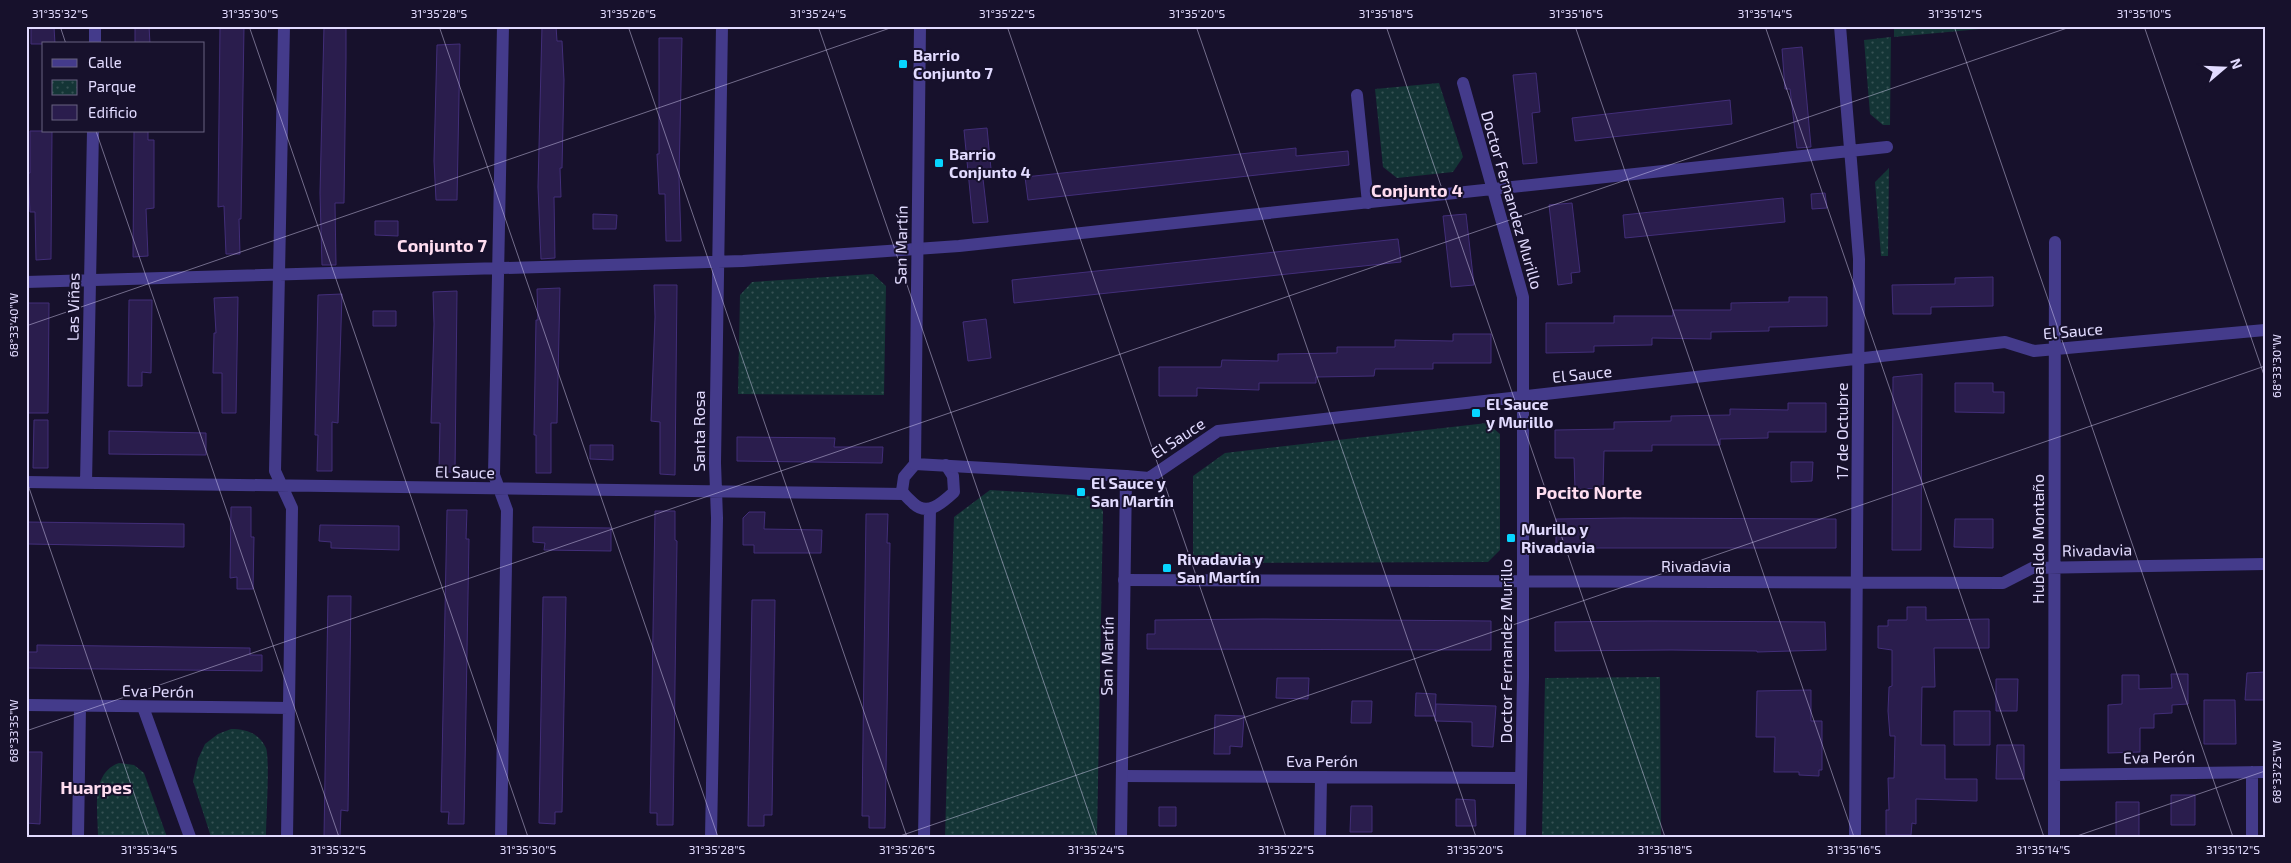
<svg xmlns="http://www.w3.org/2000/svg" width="2291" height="863" viewBox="0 0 2291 863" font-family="'Exo 2',sans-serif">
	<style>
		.park { fill: url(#park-dots) }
		.building { fill: #2a1d4d; stroke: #422e79 }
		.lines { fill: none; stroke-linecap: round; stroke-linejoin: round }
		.minor { stroke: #443b8b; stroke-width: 12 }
		.tertiary { stroke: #443b8b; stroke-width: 12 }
		.ticks { fill: none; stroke: #e2dbff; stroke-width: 1; stroke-opacity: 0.45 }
		.poi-dot { fill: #07d5ff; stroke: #17112c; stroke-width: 2 }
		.labels { text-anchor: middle; stroke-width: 4; stroke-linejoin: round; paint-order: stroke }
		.poi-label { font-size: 16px; font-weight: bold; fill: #e2dbff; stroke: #17112c; text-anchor: start }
		.street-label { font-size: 16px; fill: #e2dbff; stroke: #17112c }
		.neighbourhood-label { font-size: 18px; font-weight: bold; fill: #ffddf0; stroke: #17112c }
		.neatline { fill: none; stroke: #e2dbff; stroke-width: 2 }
		.ticks-label { font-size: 12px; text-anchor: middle; fill: #e2dbff }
	</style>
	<defs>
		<pattern id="park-dots" width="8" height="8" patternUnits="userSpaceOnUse" patternTransform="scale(1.25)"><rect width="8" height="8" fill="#143536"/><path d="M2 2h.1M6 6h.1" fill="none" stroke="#365254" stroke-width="1.8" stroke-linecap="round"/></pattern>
	</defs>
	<rect width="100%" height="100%" fill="#17112c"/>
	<path class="park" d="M1894,26H2002V27L1894,37Z
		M1891,37L1890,125H1883L1870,114L1864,40Z
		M1439,83L1463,157L1453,172L1397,178L1383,167L1375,89Z
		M1889,168L1888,256H1881L1875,182Z
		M873,274L886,286L884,395L738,394L740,295L752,282Z
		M1487,423L1500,434V550L1488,562L1193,563V476L1225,453Z
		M990,490L1089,496L1103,511L1097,837H945L954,517Z
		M1660,677L1661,837H1542L1545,678Z
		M231,729C246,729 259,733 266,748C270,759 266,821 266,837H211L193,781L198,759L205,744L218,734Z
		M119,763L134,765L144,773L167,837H98C98,812 90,773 119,763Z"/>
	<path class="building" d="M135,26H149L150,44H135Z
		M220,26H244L241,219H239L240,254H226L224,206L218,207Z
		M324,26H346V58L344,203H335L336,265H322L320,193Z
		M542,26H556L557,41H562L564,80L562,168H560L561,197H554L555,258L541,259L538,187Z
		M31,27H54L55,44H31Z
		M659,38H682L679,177L681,241H666L665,194H659L657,154H659Z
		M460,44L457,200H436L434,161L437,45Z
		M1802,47L1811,147L1797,148L1790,89H1785L1782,49Z
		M1536,73L1540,112L1532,113L1537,163L1523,164L1513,75Z
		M1730,100L1732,124L1575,141L1572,118Z
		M987,128L991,169L982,170L988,222L973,223L964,130Z
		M30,131H52L51,259L36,260L35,212H30L28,173H30Z
		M134,131H148V140H154V208L146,209L148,256L133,257Z
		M1296,148V156L1348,151L1349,165L1028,200L1025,177Z
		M1825,193L1827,208L1812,209L1811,194Z
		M1783,198L1785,222L1625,238L1623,215Z
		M1572,203L1580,272L1571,273L1572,283L1558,285L1549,205Z
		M593,214L617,215L616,229H593Z
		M1466,214L1474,285L1451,287L1443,216Z
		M375,221H398V236L375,235Z
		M1398,239L1401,262L1014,303L1012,280Z
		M1993,277V306L1931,307V314H1893L1892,285L1955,284V278Z
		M654,285H677L675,475L660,474V422L651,421L655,317Z
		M560,288L557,423H551V473H536V435H534L536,320H538L537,289Z
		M457,291L455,472H439L440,423H431L434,324L433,292Z
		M342,294L338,423L332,422V471H317L318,435H315L318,295Z
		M238,297L236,413H222V373H213L214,333H216L214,298Z
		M1789,297H1827V326L1769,327V331L1711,332V339L1652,338V345L1594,346V352L1546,353V323H1614V316H1673V310H1731V303L1789,302Z
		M129,300H152L151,373L142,372V386H128Z
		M26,303H49L48,413H26Z
		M373,311H396V326H373Z
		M986,319L991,358L968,361L963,322Z
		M1453,334H1491V363H1433V369H1375L1374,376L1316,377V383H1259V390L1197,388V396H1159V367H1221L1222,360L1278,361V354L1337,353V347H1395V340L1453,341Z
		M1922,374L1921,550H1892L1893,377Z
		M1955,383H1993V392H2004V413L1955,412Z
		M1788,403H1826V432H1768V438L1720,439V445H1652V451H1604L1603,488L1575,489L1574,458H1555V430L1614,429V422L1671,421V416L1730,415V409L1788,410Z
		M34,420H48V468H33Z
		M109,431L206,433V455L109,454Z
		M737,437L835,438L834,447H883L882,463L737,461Z
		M590,445H613V460L590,459Z
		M1791,462H1813L1812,481L1791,482Z
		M231,507H251V537H254L253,589H237V577L230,578Z
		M447,510H467L466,539H469L464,824H448L449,812H441Z
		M655,511H675V540L677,541L673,825H657V813H650Z
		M749,512H765L764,529L822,530L821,553H754V545H743V518Z
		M866,514H888L887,543H890L885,828H869V816H862Z
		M1624,518L1836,519V548H1556V519Z
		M1955,519H1993V548L1954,547Z
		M26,522L184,524V547L28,544Z
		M320,525L399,526V550L331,548V542L319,541Z
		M533,527L611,528V551L544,550L545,543L533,542Z
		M328,596H351L348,811L341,810L340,837H324Z
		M543,597H566L562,812H555V824L539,823Z
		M752,600H775L772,815H764V826H748Z
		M1907,607H1926V620L1989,619V648H1934L1935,687H1922L1921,745H1945V779H1977V801L1916,799V824L1912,823L1911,835H1886V810H1889L1888,778H1894L1895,736H1890L1888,711L1889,687L1892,686V650L1878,648V626H1888V620H1907Z
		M1264,619L1491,621V650L1147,649V634H1155V620Z
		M1651,621L1825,622L1826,650L1757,652V651L1671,650L1555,651V622Z
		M37,645L250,648V655H262V671L26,668V652H37Z
		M2265,672V700H2245L2247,673Z
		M2171,674H2188V704L2172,705V713L2154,714V728H2140V752L2108,753V705L2122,704V675H2139V689L2172,688Z
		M1277,678H1309L1308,699L1276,698Z
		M1996,679H2018L2017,711H1996Z
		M1811,690V721H1822V770H1819V776L1799,775V772H1774L1775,737H1756L1757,691Z
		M1416,693L1436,694L1435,716H1415Z
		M2204,700H2235L2236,744H2204Z
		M1352,701H1372L1371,723H1351Z
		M1436,704L1496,706L1493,747L1472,746V722L1435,721Z
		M1954,711H1990V745H1954Z
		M1215,715L1244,716L1242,747L1230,746V754H1214Z
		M1997,745H2024V779H1996Z
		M26,752H42L40,824L26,823Z
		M2171,795H2195V825H2171Z
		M1456,799L1475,800L1476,826H1456Z
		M2116,802H2139V836H2116Z
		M1351,806H1372V832H1350Z
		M1159,807H1176V826H1159Z"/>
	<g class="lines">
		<path class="minor" d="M284,26L275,471L292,508L287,837
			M1840,26L1859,259L1855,837
			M95,44V26
			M1463,83L1523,297V678L1520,837
			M1357,95L1368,203
			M26,282L743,261L959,246L1887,147
			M915,464L904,477L902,491C905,496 909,499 913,503C927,517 942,503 954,492L953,476L946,465
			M1126,476L1149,478L1218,431L2005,342L2034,351L2265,330
			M26,482L904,494
			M86,483L93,131
			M1124,580L2003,583L2032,568L2265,564
			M26,705L289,708
			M143,707L190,837
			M2252,772V837
			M2054,775L2265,772
			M1122,776L1521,778
			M78,837L80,706
			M501,837L507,510L494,475L503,26
			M711,837L717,518L715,463L722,26
			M924,837L930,509
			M1320,837L1321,777
			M2054,837L2055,242"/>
		<path class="tertiary" d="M920,26L915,464L1126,476L1121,837"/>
	</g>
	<path class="ticks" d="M60,26L66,44M249,26L528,837M439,26L718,837M628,26L907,837M818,26L1097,837M1007,26L1286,837M1196,26L1476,837M1386,26L1665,837M1575,26L1854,837M1765,26L2044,837M1954,26L2233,837M2144,26L2265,378M96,131L339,837M26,326L896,26M26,479L149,837M26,731L2073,26M897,837L2265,366M2074,837L2265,771"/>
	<g class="poi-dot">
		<rect x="898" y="59" width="10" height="10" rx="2.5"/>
		<rect x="934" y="158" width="10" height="10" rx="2.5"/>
		<rect x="1471" y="408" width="10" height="10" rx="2.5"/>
		<rect x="1076" y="487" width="10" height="10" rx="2.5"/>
		<rect x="1506" y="533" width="10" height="10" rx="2.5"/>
		<rect x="1162" y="563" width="10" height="10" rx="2.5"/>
	</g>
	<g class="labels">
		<g class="poi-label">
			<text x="913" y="61">Barrio<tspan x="913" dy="18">Conjunto 7</tspan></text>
			<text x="949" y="160">Barrio<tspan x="949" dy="18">Conjunto 4</tspan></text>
			<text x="1486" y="410">El Sauce<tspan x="1486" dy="18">y Murillo</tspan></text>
			<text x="1091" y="489">El Sauce y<tspan x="1091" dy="18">San Martín</tspan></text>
			<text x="1521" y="535">Murillo y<tspan x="1521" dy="18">Rivadavia</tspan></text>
			<text x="1177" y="565">Rivadavia y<tspan x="1177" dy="18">San Martín</tspan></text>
		</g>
		<g class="street-label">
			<text transform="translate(1512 200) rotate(74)" y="6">Doctor Fernandez Murillo</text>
			<text transform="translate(901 245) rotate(-89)" y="6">San Martín</text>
			<text transform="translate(73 307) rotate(-89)" y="6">Las Viñas</text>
			<text transform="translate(2073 331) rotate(-5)" y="6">El Sauce</text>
			<text transform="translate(1582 374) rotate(-6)" y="6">El Sauce</text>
			<text transform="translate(699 431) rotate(-90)" y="6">Santa Rosa</text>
			<text transform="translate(1842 431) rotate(-90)" y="6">17 de Octubre</text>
			<text transform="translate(1178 438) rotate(-33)" y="6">El Sauce</text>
			<text transform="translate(465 472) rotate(1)" y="6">El Sauce</text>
			<text transform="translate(2038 539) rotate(-90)" y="6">Hubaldo Montaño</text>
			<text transform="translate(2097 550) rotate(-1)" y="6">Rivadavia</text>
			<text x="1696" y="572">Rivadavia</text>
			<text transform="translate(1506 651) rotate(-90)" y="6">Doctor Fernandez Murillo</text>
			<text transform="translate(1107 656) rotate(-89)" y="6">San Martín</text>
			<text transform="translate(158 691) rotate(1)" y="6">Eva Perón</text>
			<text transform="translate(2159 757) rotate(-1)" y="6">Eva Perón</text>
			<text x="1322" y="767">Eva Perón</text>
		</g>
		<g class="neighbourhood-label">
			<text x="1417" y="197">Conjunto 4</text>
			<text x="442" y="252">Conjunto 7</text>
			<text x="1589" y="499">Pocito Norte</text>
			<text x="96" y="794">Huarpes</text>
		</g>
	</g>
	<rect width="2291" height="863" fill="none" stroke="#17112c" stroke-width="55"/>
	<rect x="42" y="42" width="162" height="90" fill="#17112c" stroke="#686280"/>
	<rect x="52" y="59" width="25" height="8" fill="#443b8b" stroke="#686280"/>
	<text x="88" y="68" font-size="15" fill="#e2dbff">Calle</text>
	<rect x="52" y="80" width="25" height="15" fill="url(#park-dots)" stroke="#686280"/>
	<text x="88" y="92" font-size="15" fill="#e2dbff">Parque</text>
	<rect x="52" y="105" width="25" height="15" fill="#2a1d4d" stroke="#686280"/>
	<text x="88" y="118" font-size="15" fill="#e2dbff">Edificio</text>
	<g transform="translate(2224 68) rotate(71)" stroke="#17112c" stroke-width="4" paint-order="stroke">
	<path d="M0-4L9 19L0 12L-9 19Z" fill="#e2dbff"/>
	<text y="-8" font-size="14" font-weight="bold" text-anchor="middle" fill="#e2dbff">N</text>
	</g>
	<rect x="28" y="28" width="2236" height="808" class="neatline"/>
	<g class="ticks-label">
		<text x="60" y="18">31°35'32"S</text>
		<text x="250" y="18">31°35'30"S</text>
		<text x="439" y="18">31°35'28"S</text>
		<text x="628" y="18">31°35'26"S</text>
		<text x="818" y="18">31°35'24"S</text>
		<text x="1007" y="18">31°35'22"S</text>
		<text x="1197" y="18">31°35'20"S</text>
		<text x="1386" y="18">31°35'18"S</text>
		<text x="1576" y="18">31°35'16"S</text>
		<text x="1765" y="18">31°35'14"S</text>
		<text x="1955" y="18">31°35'12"S</text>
		<text x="2144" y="18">31°35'10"S</text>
		<text transform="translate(14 325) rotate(-90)" y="4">68°33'40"W</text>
		<text transform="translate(2277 366) rotate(-90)" y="4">68°33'30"W</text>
		<text transform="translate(14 731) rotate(-90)" y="4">68°33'35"W</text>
		<text transform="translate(2277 772) rotate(-90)" y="4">68°33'25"W</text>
		<text x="149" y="854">31°35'34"S</text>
		<text x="338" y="854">31°35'32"S</text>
		<text x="528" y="854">31°35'30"S</text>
		<text x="717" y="854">31°35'28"S</text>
		<text x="907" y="854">31°35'26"S</text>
		<text x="1096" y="854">31°35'24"S</text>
		<text x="1286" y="854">31°35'22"S</text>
		<text x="1475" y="854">31°35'20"S</text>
		<text x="1665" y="854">31°35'18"S</text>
		<text x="1854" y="854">31°35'16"S</text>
		<text x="2043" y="854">31°35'14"S</text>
		<text x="2233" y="854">31°35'12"S</text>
	</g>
</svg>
